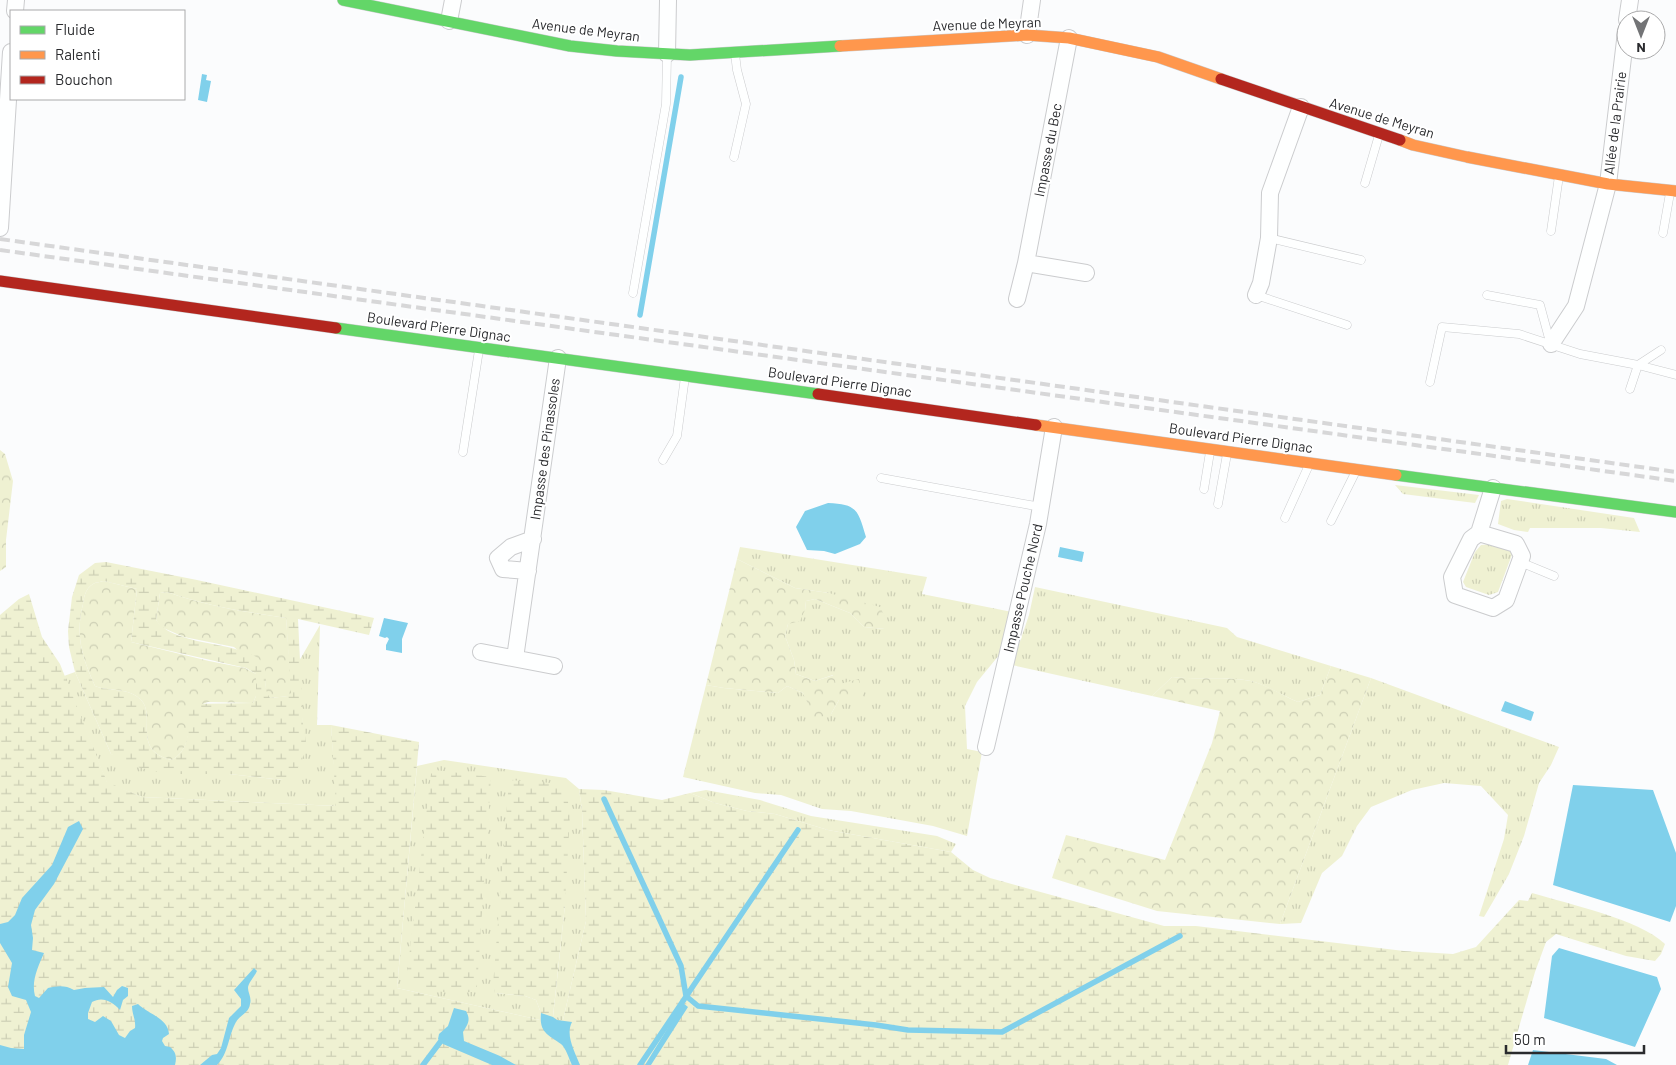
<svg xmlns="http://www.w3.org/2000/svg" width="1676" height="1065" viewBox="0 0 1676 1065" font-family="Barlow,sans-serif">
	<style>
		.grass { fill: url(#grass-tufts) }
		.forest { fill: url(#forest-crowns) }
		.wetland { fill: url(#wetland-marsh); fill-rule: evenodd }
		.water { fill: #80d0eb }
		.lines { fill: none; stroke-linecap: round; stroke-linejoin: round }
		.stream { stroke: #80d0eb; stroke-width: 5.5 }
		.lane-casing { stroke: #cbccce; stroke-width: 9 }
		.street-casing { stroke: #cbccce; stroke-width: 18 }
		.fast-casing { stroke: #cbccce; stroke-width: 12 }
		.slow-casing { stroke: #cbccce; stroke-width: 12 }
		.jam-casing { stroke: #cbccce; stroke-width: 12 }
		.lane { stroke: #feffff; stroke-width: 8 }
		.street { stroke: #feffff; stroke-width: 16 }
		.fast { stroke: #63d668; stroke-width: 11 }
		.slow { stroke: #ff974d; stroke-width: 11 }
		.jam { stroke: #b3261e; stroke-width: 11 }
		.rail { stroke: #d7d7d8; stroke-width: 4; stroke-dasharray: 10 5; stroke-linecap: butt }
		.labels { text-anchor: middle; stroke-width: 4; stroke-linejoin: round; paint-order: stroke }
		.street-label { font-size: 14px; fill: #2a2b2e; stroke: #fff }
	</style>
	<defs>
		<pattern id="grass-tufts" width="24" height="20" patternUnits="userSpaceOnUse" patternTransform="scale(1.25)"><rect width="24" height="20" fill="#eff1d2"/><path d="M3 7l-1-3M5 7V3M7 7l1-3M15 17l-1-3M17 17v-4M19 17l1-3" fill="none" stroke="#cdcfb5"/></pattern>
		<pattern id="forest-crowns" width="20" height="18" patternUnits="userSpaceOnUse" patternTransform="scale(1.25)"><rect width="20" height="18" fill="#eff1d2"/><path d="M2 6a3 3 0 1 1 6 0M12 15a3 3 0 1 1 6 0" fill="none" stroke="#cdcfb5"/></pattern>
		<pattern id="wetland-marsh" width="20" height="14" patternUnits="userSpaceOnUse" patternTransform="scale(1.25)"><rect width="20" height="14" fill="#eff1d2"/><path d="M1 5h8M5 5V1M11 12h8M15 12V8" fill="none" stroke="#cdcfb5"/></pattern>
	</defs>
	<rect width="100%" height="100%" fill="#fbfcfd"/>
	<path class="grass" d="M1395,485L1479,495L1475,503L1403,494Z
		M1507,499L1634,518L1640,532L1601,528H1530L1528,532L1514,530L1498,524L1501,501Z
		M1494,544L1513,552L1498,592L1489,595L1466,587L1463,582L1475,552L1481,545Z
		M740,547L927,577L922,594L1012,612L1000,654L977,682L965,706L967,749L982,752L967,836L933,826L851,811L822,809L781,795L755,793L683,777L706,685L724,688L778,693L787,686L803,693L811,707L831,714L839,700L833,675L815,681L796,674L794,660L785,636L788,624L805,610L806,601L815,599L850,613L864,627L885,629L829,593L795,588L737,559Z
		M1035,587L1227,628L1237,637L1331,666L1320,695L1298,702C1283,696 1266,685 1251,681C1225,676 1198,680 1172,677L1152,696L1012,665L1029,615Z
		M320,625L317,725H331L337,806L142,797L107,783L64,676L75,672L111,754L229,774L283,780L303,724L295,668Z
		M1371,678L1559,747L1551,765L1539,783L1524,836L1509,874L1484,917L1479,916L1504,839L1508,815L1481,786L1444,783L1412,790L1371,807L1357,826L1342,856L1322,873L1301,923L1280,924Z
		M444,760L566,778L579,789L582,810L586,921L563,1020H557L553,1017L565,905L495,993L525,996L536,1000L541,1013L540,1020L397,988L417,766Z
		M706,790L760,800L811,816L937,836L956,844L951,852L828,830L775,814L747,811L715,803L690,793Z"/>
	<path class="forest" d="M0,450L5,454L13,481L6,540V567L0,571Z
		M737,559L795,588L829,593L880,607L885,617V629L864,627L850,613L815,599L806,601L805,610L800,621L788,624L785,636L794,660L796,674L815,681L834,675L836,685L859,679L864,700H839L831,714L815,719L803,693L787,686L778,693L724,688L706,685Z
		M104,581L137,589L131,642L209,661L245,668L256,674V696L253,703L208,702L189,709C190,728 190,750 172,760C129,750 159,714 139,698C125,687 110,692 95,686C82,657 75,636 83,604C84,596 86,588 93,584C96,582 101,582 104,581Z
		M167,592C206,606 246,612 286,618L292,693L289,696L270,698L266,694V675L234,647L184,637L161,627L156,620L160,593Z
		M1331,666L1371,678L1280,924L1157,911L1052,878L1066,835L1165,860L1212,743L1220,711L1152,696L1172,677C1198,680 1225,676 1251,681C1267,685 1283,696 1298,702L1320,695Z"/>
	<path class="wetland" d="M106,562L197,580L374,618L369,635L298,619L303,724L306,741L302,761L293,776L283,780L229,774H167L137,767L111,754L75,672L69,647L68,631L72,597L79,575L95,563ZM104,581L137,589L131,642L246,668L256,674V696L253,703L189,704C187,724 193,748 172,760C129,750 159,714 139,698C125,687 110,692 95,686C82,657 75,636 83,604C84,596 86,588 93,584C96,582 101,582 104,581ZM167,592C206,606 246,612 286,618L291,693L288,696L270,698C260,686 273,673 259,659C256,656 250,654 245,652C220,642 172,643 156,620L160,593Z
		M29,594L42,637L60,664L107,782L142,797L336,806L331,725L419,742L397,988L540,1020L541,1013L536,1000L525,996L495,993L493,986L509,780L552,783L566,791L570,813L565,905L553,1016L557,1020H563L586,921L582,810L579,789L604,790L662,800L690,793L715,803L747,811L775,814L828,830L951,852L973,870L990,878L1164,926H1196L1404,951L1453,954L1476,947L1519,900L1528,901L1532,893C1568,904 1639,919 1665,944L1661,954L1655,961L1626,956L1556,934L1546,942L1535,972L1508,1065H0V615L19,599Z
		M435,770L491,777L477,987L472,992C450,993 419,994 407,974L431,774Z"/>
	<path class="water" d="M202,74L207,75L206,80L211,81L207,102L198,100Z
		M828,503C858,504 858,511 866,537L860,544L835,554L824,551L807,550L796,527L805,511Z
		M1060,547L1084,552L1082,562L1058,557Z
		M384,618L408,623L402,639V653L386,650V645L389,639L387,637L385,638L379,636Z
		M1505,701L1534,712L1531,721L1501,711Z
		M1573,785L1653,790L1676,853V906L1670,922L1553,885Z
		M79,821L83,829L54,884L35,910L31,925L33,938L32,950L44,953C38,967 31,981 35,996L39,998L48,988C58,986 65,985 74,990L85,988L104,987L113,997L117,990L122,986L128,988V996L123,1000L120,1010C112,1001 102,996 92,1002L88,1013V1019L95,1022L103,1016L111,1021L119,1035L125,1038L130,1031L135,1028C136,1020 132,1014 132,1006L138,1004C148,1014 168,1018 169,1034L163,1038L162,1041L165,1046L170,1047C176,1052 177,1057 175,1065H0V1045L11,1048L24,1049V1035L31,1012L26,1000L12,996L8,987L12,963L0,943V924L8,922L15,915L22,898L52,865L68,827Z
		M1559,948L1657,977L1661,989L1635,1047L1544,1018L1552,956Z
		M254,968L257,971C255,976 248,983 248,988C248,993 252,998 250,1004C249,1013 240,1015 236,1022C228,1036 229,1053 217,1065H200L212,1055L217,1054L221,1048L229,1018L241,1006V999L234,990Z
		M683,1003L688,1007L651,1065H645Z
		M454,1008L466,1011C471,1020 468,1024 463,1032L464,1041L500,1056L516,1065H492L443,1044L438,1039L439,1034L448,1026Z
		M541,1013L553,1017L557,1020L572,1022C565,1035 575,1052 580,1065H572C569,1059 566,1048 561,1044C548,1034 539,1033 541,1013Z
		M1533,1050L1606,1059L1617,1065H1528Z"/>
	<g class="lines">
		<path class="stream" d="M640,315L681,77
			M604,799L681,966L686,996L698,1006L876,1025L908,1030L1002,1032L1180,936
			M423,1065L444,1037
			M640,1065L798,830"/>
		<g class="lane-casing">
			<path id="lane" d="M734,157L746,104L737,70L735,54
				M1365,183L1379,135
				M1551,231L1559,176
				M1663,233L1670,193
				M1269,238L1361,260
				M633,293L666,104L667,55
				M1256,295L1347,325
				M1487,295L1540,305L1550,342
				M1430,382L1442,327L1519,334L1580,354L1638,365L1676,375
				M1630,389L1638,365L1661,350
				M463,452L479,350
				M663,460L677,436L685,377
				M881,478L1041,507
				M1204,489L1210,452
				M1218,504L1227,454
				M1285,518L1309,465
				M1331,521L1356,471
				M1520,562L1554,576"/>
		</g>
		<g class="street-casing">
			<path id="street" d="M15,11L16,0
				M1627,20L1630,0
				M449,21L453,0
				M1027,35L1032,0
				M667,54L668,0
				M0,228L11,52
				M1026,263L1086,273
				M1256,295L1261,283L1269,238L1270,193L1301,107
				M1017,299L1026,263L1069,38
				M1551,344L1576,306L1608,184L1626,32
				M1479,533L1516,544L1522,556L1506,600L1493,608L1455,595L1452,577L1471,539L1479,533L1493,488
				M528,571L503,569L498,558L511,547L533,539
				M481,652L554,666
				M515,658L558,358
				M986,747L1038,524L1054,427"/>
		</g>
		<g class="fast-casing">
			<path id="fast" d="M343,0L570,46L617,51L690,55L840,46
				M336,328L818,394
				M1396,475L1676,512"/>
		</g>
		<g class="slow-casing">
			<path id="slow" d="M840,46L1027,35L1069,38L1158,57L1221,79
				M1400,140L1413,145L1467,157L1608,184L1676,191
				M1036,425L1396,475"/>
		</g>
		<g class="jam-casing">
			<path id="jam" d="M1221,79L1400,140
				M0,281L336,328
				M818,394L1036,425"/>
		</g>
		<use href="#lane" class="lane"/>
		<use href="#street" class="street"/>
		<use href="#fast" class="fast"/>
		<use href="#slow" class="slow"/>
		<use href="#jam" class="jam"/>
		<path class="rail" d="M0,239L1676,472
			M0,250L1676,481"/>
	</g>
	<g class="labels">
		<g class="street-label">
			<text transform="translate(987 24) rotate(-2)" y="5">Avenue de Meyran</text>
			<text transform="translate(586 30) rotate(7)" y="5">Avenue de Meyran</text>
			<text transform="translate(1382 118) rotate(17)" y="5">Avenue de Meyran</text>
			<text transform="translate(1615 123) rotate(-83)" y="5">Allée de la Prairie</text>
			<text transform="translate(1048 150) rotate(-79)" y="5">Impasse du Bec</text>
			<text transform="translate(439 327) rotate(8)" y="5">Boulevard Pierre Dignac</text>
			<text transform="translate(840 382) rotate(8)" y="5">Boulevard Pierre Dignac</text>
			<text transform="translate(1241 438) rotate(8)" y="5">Boulevard Pierre Dignac</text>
			<text transform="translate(545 449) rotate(-82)" y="5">Impasse des Pinassoles</text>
			<text transform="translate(1023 588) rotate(-77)" y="5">Impasse Pouche Nord</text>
		</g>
	</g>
	<rect x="10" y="10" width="175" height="90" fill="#ffffff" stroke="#aaaaab"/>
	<rect x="20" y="26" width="25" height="8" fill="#63d668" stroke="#aaaaab"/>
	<text x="55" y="35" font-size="15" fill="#2a2b2e">Fluide</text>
	<rect x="20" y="51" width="25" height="8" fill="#ff974d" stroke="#aaaaab"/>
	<text x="55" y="60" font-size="15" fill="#2a2b2e">Ralenti</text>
	<rect x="20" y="76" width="25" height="8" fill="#b3261e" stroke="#aaaaab"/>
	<text x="55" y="85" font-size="15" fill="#2a2b2e">Bouchon</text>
	<g transform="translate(1641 35) rotate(180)"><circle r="24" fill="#ffffff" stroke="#aaaaab"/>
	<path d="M0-4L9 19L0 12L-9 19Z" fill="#737476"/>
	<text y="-8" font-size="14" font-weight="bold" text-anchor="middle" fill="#2a2b2e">N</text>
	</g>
	<path d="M1506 1045v8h138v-8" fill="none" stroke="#2a2b2e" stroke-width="2.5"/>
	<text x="1514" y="1045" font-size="15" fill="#2a2b2e" stroke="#ffffff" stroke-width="4" paint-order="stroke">50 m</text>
</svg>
